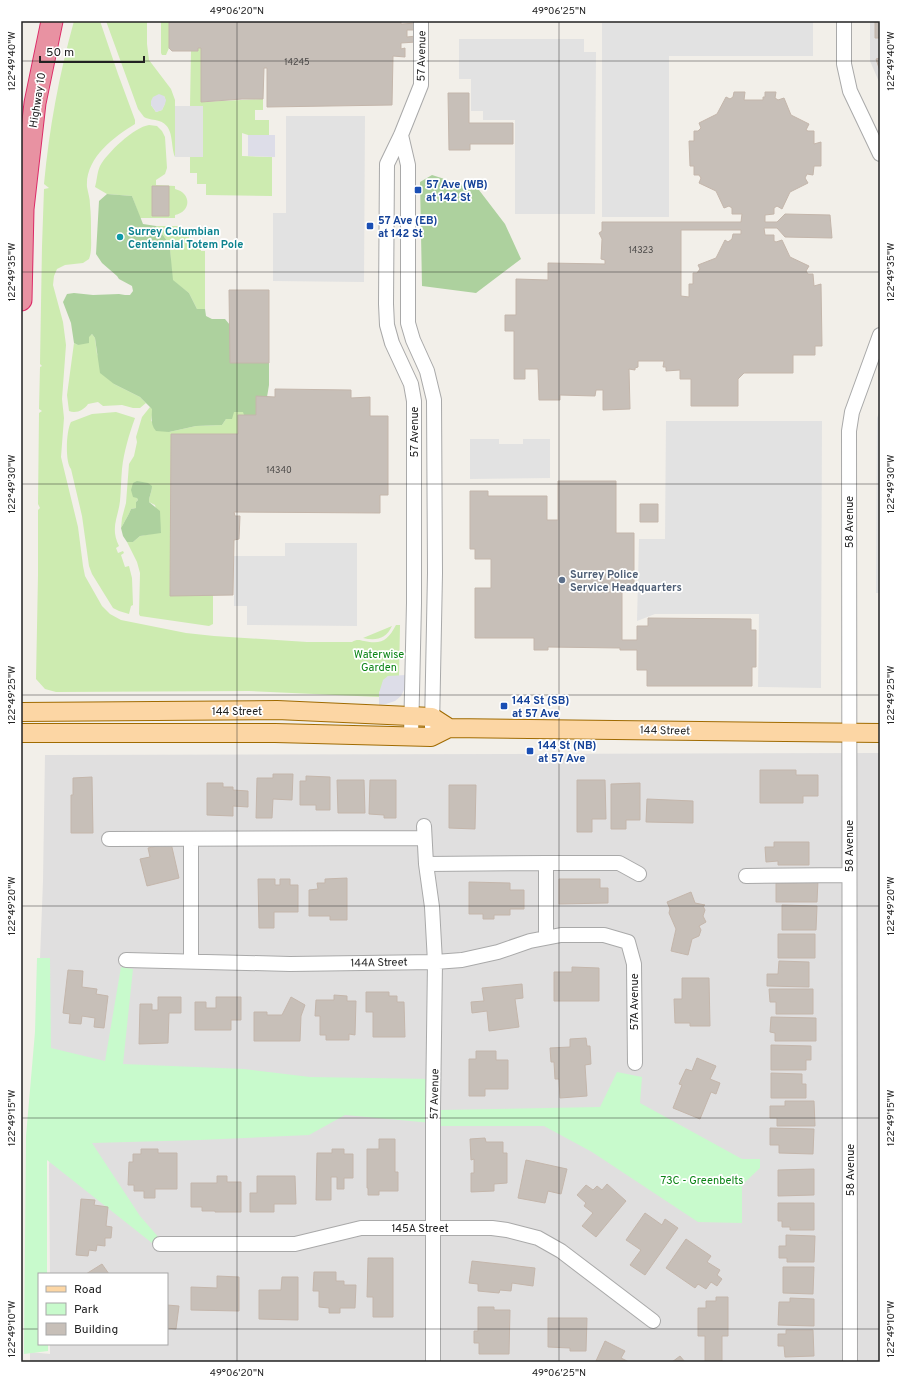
<svg xmlns="http://www.w3.org/2000/svg" width="901" height="1383" viewBox="0 0 901 1383" font-family="Overpass,sans-serif">
	<style>
		.residential { fill: #e0dfdf }
		.grass { fill: #cdebb0; fill-rule: evenodd }
		.forest { fill: #add19e }
		.park { fill: #c8facc }
		.parking { fill: #e2e2e2 }
		.plaza { fill: #dddde8 }
		.building { fill: #c7bfb8; stroke: #c4b6ab; fill-rule: evenodd }
		.lines { fill: none; stroke-linecap: round; stroke-linejoin: round }
		.minor-casing { stroke: #a9a9a9; stroke-width: 16 }
		.major-casing { stroke: #a06b00; stroke-width: 20 }
		.highway-casing { stroke: #dc2a67; stroke-width: 23 }
		.minor { stroke: #fff; stroke-width: 14 }
		.major { stroke: #fcd6a4; stroke-width: 18 }
		.highway { stroke: #e892a2; stroke-width: 21 }
		.ticks { fill: none; stroke: #222; stroke-width: 1; stroke-opacity: 0.45 }
		.transit-dot { fill: #1a4fb4; stroke: #fff; stroke-width: 1.5 }
		.culture-dot { fill: #0f9aa8; stroke: #fff; stroke-width: 1.5 }
		.service-dot { fill: #5c6f8a; stroke: #fff; stroke-width: 1.5 }
		.labels { text-anchor: middle; stroke-width: 3.5; stroke-linejoin: round; paint-order: stroke }
		.number-label { font-size: 9px; fill: #4b4948 }
		.street-label { font-size: 11px; fill: #222; stroke: #fff }
		.transit-label { font-size: 11px; font-weight: bold; fill: #164399; stroke: #fff; text-anchor: start }
		.culture-label { font-size: 11px; font-weight: bold; fill: #0d838f; stroke: #fff; text-anchor: start }
		.service-label { font-size: 11px; font-weight: bold; fill: #4e5e75; stroke: #fff; text-anchor: start }
		.park-label { font-size: 11px; fill: #0c8416; stroke: #fff }
		.neatline { fill: none; stroke: #222; stroke-width: 1.5 }
		.ticks-label { font-size: 10px; text-anchor: middle; fill: #222 }
	</style>
	<rect width="100%" height="100%" fill="#f2efe9"/>
	<path class="residential" d="M870,21H880V84L870,61Z
		M880,753V1362H30V1352L50,1354V1344H167V1274H50L49,1165L51,1146L40,959L43,881L45,755Z"/>
	<path class="grass" d="M74,21H100L118,74L135,120V124C114,137 85,158 87,187C88,193 90,198 90,205C91,214 91,223 91,232C91,241 92,252 89,259L83,263L65,265L57,269L54,276L53,285L63,322L66,345L62,399L64,418L61,457L78,527L83,566L85,576L102,606L110,614L121,620L186,633L214,636L307,642H352C357,639 359,640 364,641C382,645 388,640 396,625H400L399,676H388L379,693V697L249,691L56,692L45,689L36,679L38,575V510L40,508L38,504L39,413L42,411L39,409L40,367L42,366L40,364L42,246L44,189L49,188L44,184C49,129 59,75 74,21Z
		M106,21H147V44L149,60L171,89L175,100V157C170,145 175,126 159,121C154,119 149,120 144,117L138,109ZM164,96C167,102 164,105 162,110L156,112L151,105Z
		M161,21H169V48L166,55H162L161,53Z
		M198,48H201V102L263,99V110H255V120H269V135H248L242,133V156L272,157V196L206,195V184H197V173H190V157H203V106H190L191,51H198Z
		M149,125L157,126L162,131L165,137L167,168L165,174L156,180V185L175,186V189C192,193 191,212 175,215V218H140L132,196L107,194L95,187C97,181 97,172 100,166C107,153 134,127 149,125Z
		M156,226H180V231H184V236H189V241L195,242V246H201V251H205V309H197L189,293L172,280L170,249L168,242Z
		M92,334L95,338L97,354L114,384L140,397L146,403L140,408H133L122,405L103,406L98,402L88,404C84,410 76,414 69,411L67,395L74,343L78,345Z
		M150,407L153,409L151,421L169,432L196,426L222,425L226,419L233,412H244V415H238V434H171L170,595H213V624L209,626L140,616L139,614L140,573L137,562L127,542H133L140,536L161,532L155,505L149,502C149,496 152,492 152,486L137,498L138,500L136,502V508L131,509C129,514 124,523 121,528L122,518L126,503L129,464L134,456L137,442L136,437L142,417Z
		M116,412L135,418C129,435 124,451 122,469C121,480 121,490 120,501C118,518 110,528 119,546L116,548L118,553L123,551L124,553L121,555L125,567L129,566L132,578L133,605L131,606L129,614L119,611L113,608L92,574L89,566L82,516L71,469C65,462 66,431 71,422L92,414Z
		M392,626C386,639 376,641 363,638Z"/>
	<path class="forest" d="M432,175L479,190L505,224L521,259L476,293L422,286L420,182Z
		M107,194L132,196L143,224L156,226L168,242L170,249L173,280L189,293L197,309H205L206,316L212,319H225L230,325V363H269V385L267,397H256V415H244L243,412H234L232,419H226L222,425L196,426L169,432L156,431C150,424 152,417 152,409L140,397L114,384L100,373L95,338L92,334L89,337V343L78,345L74,343L71,323L63,302L67,294L74,293L93,295L119,294L125,295H130L133,291L132,286L119,279L117,276L102,263L96,254L99,201Z
		M137,481L148,483L152,486C152,492 149,496 149,502L160,511L161,533L140,536L133,542H127L123,536L121,528C124,523 129,514 131,509L136,508V502L138,500L137,498L133,497L131,490L133,483Z"/>
	<path class="park" d="M37,958H50L51,1048L105,1061L121,967L133,969L123,1064L244,1069L310,1077L432,1079V1123L345,1115L309,1135L200,1140L92,1143L140,1216L160,1239L152,1243L47,1160V1274H39V1344H48V1351L24,1354L26,1136L35,1032Z
		M617,1072L642,1077L640,1103L742,1159H760V1168L742,1185V1223L698,1222L592,1152L544,1126H438V1110L600,1107Z"/>
	<path class="parking" d="M813,22V56H669V217H602V23Z
		M459,39H584V52H596L595,214H515V120H483V111H471V79H459Z
		M175,106H203V157H175Z
		M286,116H365L364,282L273,281V213H286Z
		M880,410V593H876L877,418Z
		M666,421H822L821,688L758,687L759,614H655L637,621L639,539H665Z
		M470,439H499V444H523V439H550V478L470,479Z
		M285,543H357V626L247,625V606H234V556H285Z"/>
	<path class="plaza" d="M159,94L164,96L166,100L165,104L162,110L156,112L151,105V101L153,97Z
		M248,135H275V157L248,156Z
		M406,675L405,688L401,696L395,701L386,704L379,705V693L383,680L388,676Z"/>
	<path class="building" d="M169,21H401V24L417,23L416,30H407V37L416,36V42L401,43V49L405,48V57L393,56L392,105L267,107V68H264L263,99H242L201,102V48H198V51H172L169,48Z
		M875,21H880V38H875Z
		M880,58V71L876,59Z
		M734,92H745L744,100H763V97H765V92H776L775,98L778,100L784,98L791,115L809,124L806,130L808,131H814V144L821,142V166H814L813,175L807,174L805,178L808,183L790,192L782,209L777,206L774,208V214L765,215V222H777L785,214L830,215L832,238L785,237L777,228H764L765,235H774V241L776,242L782,240L790,257L809,266L806,271L808,274H813L814,286L821,284L822,346H815V355H793V373H744L738,379V406H691V379H680V370L666,371V367H663L664,361H638V367L635,368V370L629,369L630,409L603,410V390H596L595,396L560,395V400H539L538,369H525V379H514V331H505V315H516V279L548,280V263L605,264V260L601,259L602,239L599,233L602,231V222H741L742,214H732V208L729,206L724,208L716,191L699,183L701,178L699,175H694V166H690L689,141H694V131H698L701,128L699,123L717,114L726,97L730,99L733,97ZM681,230H741V234H733L732,239L728,242L725,240L716,258L698,265L700,269L697,273H693V284H689V297L681,296Z
		M448,93H469V123H513V144H470V150H449Z
		M152,186H169V216H152Z
		M229,290H269V363H230Z
		M275,389L351,390V398L370,397V416H388V495H380V513L234,512L235,516H240L239,539L234,540L233,595L170,596L171,434H238V415H256V396L275,397Z
		M558,481H616V533H634V587H622V640H637V626H648V618L751,619V630H756V667H752V686H647V670H637V650H620V648L548,647V650H534V638H475V588H491V559H475V549H470V491H488V496H547V520H558Z
		M640,504H658V522H640Z
		M760,770H796V775H818V796H803V803H760Z
		M273,774H293L292,800L273,799L272,818H256L257,778H273Z
		M306,776L330,777V810H316V805H300V781H306Z
		M92,777L93,833H71V795H73V778Z
		M337,780H364L365,813H338Z
		M370,780H396V818H384V815L369,814Z
		M577,780H605L606,819H592V832H577Z
		M207,783H223V787H233V790L248,791V807L233,806V816L207,815Z
		M640,783V820H626V829H611V784Z
		M449,785H476L475,829L449,828Z
		M647,799L693,801V823L646,822Z
		M774,842H809V865H778V861L766,862L765,847H774Z
		M171,843L179,878L147,886L140,859L150,857L148,848Z
		M347,878V920H330V916H309V890L318,889L317,883H325V879Z
		M258,879H275V885H280V879H290V885H298V912H274V928H259Z
		M559,879H600V888H608V903L559,904Z
		M797,879L818,880L817,902H776V883H797Z
		M469,882L510,883V890H524V909H510V915H494V919H483V914H469Z
		M691,892L695,903L705,905L703,906L705,910L703,916L706,922L699,926L701,930L699,936L692,939L688,955L671,951L676,929L669,913L670,909L667,902Z
		M782,905L817,906L816,930H782Z
		M778,934H815V958H778Z
		M779,961L809,962V987L767,986V974H778Z
		M572,967L599,968V1001H554V972H572Z
		M68,970L83,971L82,987L97,989L96,994L108,996L104,1028L94,1027L95,1018L82,1016L81,1024L69,1023L70,1014L63,1013Z
		M682,978H709L710,1026H690V1023H675L674,999H682Z
		M522,984L523,998L515,999L519,1027L489,1031L487,1011L472,1013L471,1002L484,1001L482,988Z
		M769,989H813V1014H776V1002H770Z
		M366,992H389V996H397V1002H404L405,1037H373V1012H366Z
		M334,995L347,996V1001H356L355,1035L349,1034V1040H326V1035H320V1016H315L316,1000H334Z
		M158,997H181V1013H169L168,1043L139,1044L140,1004H152V1010H158Z
		M216,997H241V1020H231V1030H195V1002H206V1008H216Z
		M291,997L305,1005L301,1016L300,1041H254V1012H267V1015H282Z
		M771,1017L816,1018V1041H775V1033L770,1032Z
		M586,1038L587,1046H590L591,1064L585,1065L587,1096L560,1098L559,1079H555L554,1062H551L550,1048L570,1047V1039Z
		M771,1045L811,1046V1060H806V1070H771Z
		M476,1051H496V1060H508V1089H485V1096H469V1059H476Z
		M697,1058L716,1066L710,1079L720,1083L716,1094L711,1092L700,1119L673,1108L682,1085L679,1084L686,1069L692,1071Z
		M771,1073L802,1074V1084H806V1098H771Z
		M785,1101H814L815,1126H777V1118H770V1106H785Z
		M770,1128L814,1129L813,1154L779,1153V1145H770Z
		M485,1138L486,1142H503V1153H507V1183L494,1184V1191L471,1192V1173H474V1159L471,1160L470,1139Z
		M379,1139H395V1172H398V1191H379V1195H368V1188H367V1149H379Z
		M141,1149H158V1153H177V1189H155V1198H144V1191H134V1185H128L129,1162H133V1154H141Z
		M332,1149H344V1154H353V1178H344V1189H337V1177H331V1200H316L317,1153H332Z
		M526,1160L567,1169L561,1194L548,1191L545,1203L518,1198Z
		M814,1169V1195L778,1196V1170Z
		M217,1176H227V1182H241V1212H215V1211H202V1207H191V1183H217Z
		M257,1176H295L296,1204H274V1212H250V1193H257Z
		M607,1184L626,1201L596,1237L582,1226L593,1213L584,1206L586,1203L577,1195L586,1185L593,1190L597,1186L602,1190Z
		M81,1199L95,1200L94,1205L108,1207L106,1226L112,1227L111,1238H105V1246L97,1245L96,1251L89,1250L88,1256L76,1255Z
		M778,1203H814V1230H790V1227H782V1221H778Z
		M645,1213L662,1225L665,1219L678,1228L645,1275L630,1265L641,1250L626,1240Z
		M786,1235L815,1236L814,1262H787V1258H779V1246H786Z
		M686,1239L711,1256L707,1262L720,1270L717,1275L722,1279L717,1286L711,1282L706,1289L698,1284L695,1288L666,1268Z
		M368,1258H393V1317H373V1297H367Z
		M472,1261L535,1268L533,1286L512,1283L511,1291L500,1290L499,1293L478,1291V1284L469,1283Z
		M102,1264L109,1274H86Z
		M783,1267H814L813,1294L783,1293Z
		M314,1272H336V1281H344V1285H356L355,1308H340V1313H329V1308L319,1307V1291H313Z
		M217,1276L239,1277V1311L191,1310V1287L217,1288Z
		M282,1277H298V1320L259,1319V1290H281Z
		M716,1297H728V1336H722V1362H705V1336H698V1308H706V1301H716Z
		M790,1298L814,1299V1326L778,1325L779,1302H790Z
		M167,1305L179,1306L176,1329L167,1328Z
		M478,1307H494V1310H510L509,1354H479V1343H474V1331H478Z
		M548,1318H587L586,1351H570V1348L548,1347Z
		M786,1330H813L814,1356L785,1357L784,1346H778V1334H786Z
		M605,1341L625,1351L621,1358L629,1362H599L596,1361Z
		M680,1356L685,1362H672Z"/>
	<g class="lines">
		<g class="minor-casing">
			<path id="minor" d="M844,21V64L850,91L880,154
				M401,135L408,165V323L413,340L427,371L434,400L435,573L432,727
				M411,737L414,603V401L411,384L392,343L387,325L386,304L387,164L401,135L421,85V21
				M424,826L426,864L432,907L435,962L433,1110V1362
				M109,839L424,838
				M191,839V961
				M426,864L546,863
				M746,876L849,875
				M546,937V863H619L639,874
				M126,960L290,964L435,962L462,960L498,952L530,941L561,935H604L628,942L634,964L635,1063
				M160,1244H295L361,1228H492L507,1230L538,1238L561,1251L653,1321
				M850,1362L849,431L852,412L880,335"/>
		</g>
		<g class="major-casing">
			<path id="major" d="M21,712L277,710L432,717L449,728
				M21,733H275L431,737L449,728L880,733"/>
		</g>
		<g class="highway-casing">
			<path id="highway" d="M21,300L23,209L35,103L52,21"/>
		</g>
		<use href="#minor" class="minor"/>
		<use href="#major" class="major"/>
		<use href="#highway" class="highway"/>
	</g>
	<path class="ticks" d="M237,21V1362M559,21V1362M21,61H880M21,272H880M21,484H880M21,695H880M21,906H880M21,1118H880M21,1329H39M167,1329H880"/>
	<g class="transit-dot">
		<rect x="414" y="186" width="8" height="8" rx="2"/>
		<rect x="366" y="222" width="8" height="8" rx="2"/>
		<rect x="500" y="702" width="8" height="8" rx="2"/>
		<rect x="526" y="747" width="8" height="8" rx="2"/>
	</g>
	<circle class="culture-dot" cx="120" cy="237" r="4"/>
	<circle class="service-dot" cx="562" cy="580" r="4"/>
	<g class="labels">
		<g class="number-label">
			<text x="297" y="65">14245</text>
			<text x="641" y="253">14323</text>
			<text x="279" y="473">14340</text>
		</g>
		<g class="street-label">
			<text transform="translate(421 56) rotate(-89)" y="4">57 Avenue</text>
			<text transform="translate(37 100) rotate(-81)" y="4">Highway 10</text>
			<text transform="translate(414 432) rotate(-90)" y="4">57 Avenue</text>
			<text transform="translate(849 522) rotate(-90)" y="4">58 Avenue</text>
			<text x="237" y="715">144 Street</text>
			<text transform="translate(665 730) rotate(1)" y="4">144 Street</text>
			<text transform="translate(849 846) rotate(-90)" y="4">58 Avenue</text>
			<text transform="translate(379 962) rotate(-1)" y="4">144A Street</text>
			<text transform="translate(634 1002) rotate(-90)" y="4">57A Avenue</text>
			<text transform="translate(434 1094) rotate(-89)" y="4">57 Avenue</text>
			<text transform="translate(850 1170) rotate(-90)" y="4">58 Avenue</text>
			<text x="420" y="1232">145A Street</text>
		</g>
		<g class="transit-label">
			<text x="426" y="188">57 Ave (WB)<tspan x="426" dy="13">at 142 St</tspan></text>
			<text x="378" y="224">57 Ave (EB)<tspan x="378" dy="13">at 142 St</tspan></text>
			<text x="512" y="704">144 St (SB)<tspan x="512" dy="13">at 57 Ave</tspan></text>
			<text x="538" y="749">144 St (NB)<tspan x="538" dy="13">at 57 Ave</tspan></text>
		</g>
		<g class="culture-label">
			<text x="128" y="235">Surrey Columbian<tspan x="128" dy="13">Centennial Totem Pole</tspan></text>
		</g>
		<g class="service-label">
			<text x="570" y="578">Surrey Police<tspan x="570" dy="13">Service Headquarters</tspan></text>
		</g>
		<g class="park-label">
			<text x="379" y="658">Waterwise<tspan x="379" dy="13">Garden</tspan></text>
			<text x="702" y="1184">73C - Greenbelts</text>
		</g>
	</g>
	<rect width="901" height="1383" fill="none" stroke="#ffffff" stroke-width="44"/>
	<rect x="38" y="1273" width="130" height="72" fill="#ffffff" stroke="#a7a7a7"/>
	<rect x="46" y="1286" width="20" height="6" fill="#fcd6a4" stroke="#a7a7a7"/>
	<text x="74" y="1293" font-size="12" fill="#222222">Road</text>
	<rect x="46" y="1303" width="20" height="12" fill="#c8facc" stroke="#a7a7a7"/>
	<text x="74" y="1313" font-size="12" fill="#222222">Park</text>
	<rect x="46" y="1323" width="20" height="12" fill="#c7bfb8" stroke="#a7a7a7"/>
	<text x="74" y="1333" font-size="12" fill="#222222">Building</text>
	<path d="M40 56v6h104v-6" fill="none" stroke="#222222" stroke-width="2"/>
	<text x="46" y="56" font-size="12" fill="#222222" stroke="#ffffff" stroke-width="3" paint-order="stroke">50 m</text>
	<rect x="22" y="22" width="857" height="1339" class="neatline"/>
	<g class="ticks-label">
		<text x="237" y="14">49°06'20"N</text>
		<text x="559" y="14">49°06'25"N</text>
		<text transform="translate(890 61) rotate(-90)" y="4">122°49'40"W</text>
		<text transform="translate(11 61) rotate(-90)" y="4">122°49'40"W</text>
		<text transform="translate(11 272) rotate(-90)" y="4">122°49'35"W</text>
		<text transform="translate(890 272) rotate(-90)" y="4">122°49'35"W</text>
		<text transform="translate(11 484) rotate(-90)" y="4">122°49'30"W</text>
		<text transform="translate(890 484) rotate(-90)" y="4">122°49'30"W</text>
		<text transform="translate(11 695) rotate(-90)" y="4">122°49'25"W</text>
		<text transform="translate(890 695) rotate(-90)" y="4">122°49'25"W</text>
		<text transform="translate(890 906) rotate(-90)" y="4">122°49'20"W</text>
		<text transform="translate(11 906) rotate(-90)" y="4">122°49'20"W</text>
		<text transform="translate(890 1118) rotate(-90)" y="4">122°49'15"W</text>
		<text transform="translate(11 1118) rotate(-90)" y="4">122°49'15"W</text>
		<text transform="translate(11 1329) rotate(-90)" y="4">122°49'10"W</text>
		<text transform="translate(890 1329) rotate(-90)" y="4">122°49'10"W</text>
		<text x="237" y="1376">49°06'20"N</text>
		<text x="559" y="1376">49°06'25"N</text>
	</g>
</svg>
